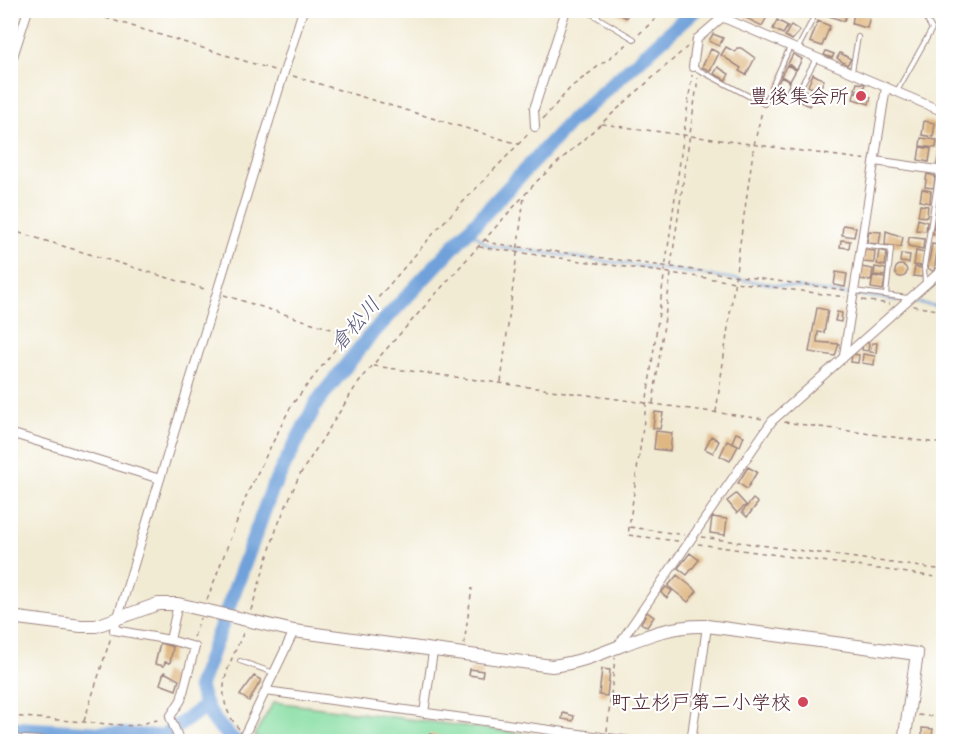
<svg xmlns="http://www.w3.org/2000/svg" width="954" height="752" viewBox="0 0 954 752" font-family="'Playpen Sans','Klee One',sans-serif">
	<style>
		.green { fill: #85dda1; stroke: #687e66; stroke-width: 1.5 }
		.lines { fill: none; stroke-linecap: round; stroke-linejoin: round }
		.stream { stroke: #6fa1da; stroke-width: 2 }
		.river { stroke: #6fa1da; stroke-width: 15 }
		.building { fill: #dfb782 }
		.lane-casing { stroke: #9e8580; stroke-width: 6 }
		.street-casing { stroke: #9e8580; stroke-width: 10 }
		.secondary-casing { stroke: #9e8580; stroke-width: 14 }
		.path { stroke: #9e8580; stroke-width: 1.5; stroke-dasharray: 4.5 4.5; stroke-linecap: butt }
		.lane { stroke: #fff; stroke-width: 4 }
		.street { stroke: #fff; stroke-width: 8 }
		.secondary { stroke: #fff; stroke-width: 12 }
		.poi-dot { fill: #d1495b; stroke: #fff; stroke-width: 2 }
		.labels { text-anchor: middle; stroke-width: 4.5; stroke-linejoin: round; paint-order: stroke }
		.poi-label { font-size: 20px; fill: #4a1f2b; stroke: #fff; text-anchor: end }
		.water-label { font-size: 21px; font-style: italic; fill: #5b5a7a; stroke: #fff }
	</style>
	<rect width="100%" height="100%" fill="#fff"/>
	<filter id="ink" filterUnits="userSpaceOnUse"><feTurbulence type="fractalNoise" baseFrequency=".0167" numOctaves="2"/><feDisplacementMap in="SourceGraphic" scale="12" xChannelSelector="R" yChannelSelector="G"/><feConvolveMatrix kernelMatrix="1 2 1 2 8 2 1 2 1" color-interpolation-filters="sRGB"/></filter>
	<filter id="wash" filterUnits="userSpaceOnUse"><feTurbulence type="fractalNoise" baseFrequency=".008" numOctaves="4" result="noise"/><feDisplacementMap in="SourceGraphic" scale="24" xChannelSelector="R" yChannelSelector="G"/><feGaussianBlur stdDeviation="1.35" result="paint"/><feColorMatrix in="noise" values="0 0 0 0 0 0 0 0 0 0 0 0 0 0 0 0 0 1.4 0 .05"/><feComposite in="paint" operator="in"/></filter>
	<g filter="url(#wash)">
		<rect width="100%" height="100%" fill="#f2ebd4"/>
		<path class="green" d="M274,702L582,741L267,742L254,735Z"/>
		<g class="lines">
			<path class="stream" d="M468,229L488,245L851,295
				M857,295L902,301
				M911,302L944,307"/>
			<path class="river" d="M10,728L162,737L204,707
				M236,742C216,725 205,711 199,686L272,489L317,402L368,338L570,122L695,10"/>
		</g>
		<g id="blocks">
			<path class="building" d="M613,10H630L626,18Z
				M747,10L768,15L762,26L744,17Z
				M824,10H846L848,11L844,21L823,14Z
				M854,12L870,16L867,28L852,24Z
				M777,20L788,26L783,34L773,29Z
				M818,21L830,26L822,46L810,42Z
				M791,25L800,31L792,40L785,36Z
				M713,34L723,38L719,46L709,41Z
				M726,47L735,52L737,48H741L755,58L746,75L739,71L741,68L721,55Z
				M711,49L719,53L710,71L702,67Z
				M826,51L834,54L832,58L824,55Z
				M840,53L851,59L847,65L837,58Z
				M793,54L802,59L797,69L788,64Z
				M787,65L796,70L790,81L781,76Z
				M718,67L729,74L726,80L714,74Z
				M813,74L824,80L819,91L808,86Z
				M781,77L790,82L786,92L776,87Z
				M857,83L865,84L863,91L855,89Z
				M805,90L815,95L809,106L800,101Z
				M855,91L871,97L869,104L853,99Z
				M924,121L935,123L933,137L922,135Z
				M921,138L937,140L936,148L920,146Z
				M920,147L931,149L929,162L918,160Z
				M939,154L944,155V165L937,164Z
				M927,174L935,176L934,188L925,187Z
				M940,179H944V189L939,188Z
				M922,189L931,191L930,203L920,201Z
				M938,194L944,195V204L937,203Z
				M920,205L928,206L927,217L918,216Z
				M937,208L944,209V218L936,216Z
				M918,219L927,222L926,231L916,230Z
				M934,219L944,221L942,235L933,234Z
				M843,225L856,227L854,237L842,235Z
				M869,231L881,232L879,244L867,243Z
				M886,231L903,237L901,247L885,245Z
				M909,237L924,239L923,249L908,246Z
				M841,240L850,241L849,248L840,247Z
				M944,242V255L942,257L940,244Z
				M932,244L938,245L934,272L928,268Z
				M864,250L875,251L874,263L863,262Z
				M879,250L887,252L885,266L877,264Z
				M916,251L925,253L923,266L914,265Z
				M901,254L910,255L909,263L900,262Z
				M895 271a6 6 0 1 1 12 0a6 6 0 1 1-12 0Z
				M861,267L873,269L871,281L859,279Z
				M875,267L886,269L885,276L874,275Z
				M915,267L923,268L922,277L913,276Z
				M836,272L847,274L845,287L834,285Z
				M873,276L885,278L883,290L871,288Z
				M817,308L828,310L824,333L818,332L817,342L839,344L835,356L809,352Z
				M837,312L842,313L841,322L835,321Z
				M863,342L869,343L868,351L862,350Z
				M872,343H877L876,353L870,352Z
				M852,354L859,355L858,363L851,362Z
				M863,354L875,356L874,365L862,363Z
				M655,412L663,413L660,429L653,428Z
				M656,431L672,433L670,451L654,449Z
				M736,433L744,436L740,446L732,442Z
				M711,436L719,441L713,453L705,449Z
				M727,441L738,446L730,461L720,456Z
				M748,467L757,472L747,489L738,483Z
				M736,494L746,505L737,513L727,501Z
				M753,499L758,503L747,517L742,512Z
				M712,517L727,519L725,535L710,533Z
				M690,553L699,560L687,575L678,568Z
				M677,575L697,591L688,602L668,586Z
				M666,587L672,591L667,598L661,593Z
				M647,612L654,617L647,627L641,623Z
				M160,643L173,647L170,663L165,662L164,666L155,664Z
				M470,669L483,671L482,677L469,675Z
				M602,669L610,670L607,696L599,695Z
				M164,672L179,680L176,690L160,684Z
				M254,676L261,680L249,701L240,695Z
				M563,713L574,716L573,721L562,719Z
				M922,728L933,729L932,736L922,735Z
				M430,734L440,736L439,742H429Z"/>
		</g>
	</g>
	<g filter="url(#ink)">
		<use href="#blocks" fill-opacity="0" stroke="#9e8580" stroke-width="1.5"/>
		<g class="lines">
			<g class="lane-casing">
				<path id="lane" d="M585,10L634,39
					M797,50L813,19
					M693,67L764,104L790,47
					M852,71L858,37
					M802,84L816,59
					M897,91L932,29L921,10
					M862,245L891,249L886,295
					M925,283L924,267L939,171
					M854,291L908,298
					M240,661L274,673
					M10,737L81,742"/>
			</g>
			<g class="street-casing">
				<path id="street" d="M705,10L944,112
					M10,66L28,10
					M693,67L697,39L731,10
					M535,127L534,109L566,10
					M875,161L944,171
					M844,355L886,87
					M10,433L160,479
					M178,604L170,640L114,630L303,10
					M170,640L195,647L181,700L170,717L180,742
					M617,647L772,421L944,268
					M266,691L638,742
					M424,713L433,652
					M241,742L294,631
					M691,742L707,626"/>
			</g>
			<g class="secondary-casing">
				<path id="secondary" d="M10,617L81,626H96L158,604H178L294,631L552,666C610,659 647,624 707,626L917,654L904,742"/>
			</g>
			<path class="path" d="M80,10L277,71
				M639,34L665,10
				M293,76L518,144
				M543,119L571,87L629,43
				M602,124L868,160
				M10,230L208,290
				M485,239L490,243L845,290
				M479,247L845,297
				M671,266L698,78
				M224,295L347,334
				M862,300L890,304
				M913,306L944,311
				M374,366L764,419
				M501,382L524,197
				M653,403L671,274
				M716,412L754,145L762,111
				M784,422L944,444
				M630,527L685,535
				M701,537L944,570
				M678,541L628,535L692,75
				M698,544L944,578
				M207,600L248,492L291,406L347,334L440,226L529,133
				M251,610L277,527L299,476L356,386L381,355L538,180L687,47
				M194,637L200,618
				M464,644L472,588
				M918,715L944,718
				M10,716L133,726L161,719
				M84,721L111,637
				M239,729C209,693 230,665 245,629
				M607,731L615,658
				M253,739L260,742"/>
			<use href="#lane" class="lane"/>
			<use href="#street" class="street"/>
			<use href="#secondary" class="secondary"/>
		</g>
	</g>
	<g class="poi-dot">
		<circle cx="861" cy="96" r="6"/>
		<circle cx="803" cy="702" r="6"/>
	</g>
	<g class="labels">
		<g class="poi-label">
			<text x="849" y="103">豊後集会所</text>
			<text x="791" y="709">町立杉戸第二小学校</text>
		</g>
		<g class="water-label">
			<text transform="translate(355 324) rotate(-49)" y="7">倉松川</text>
		</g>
	</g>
	<rect width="954" height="752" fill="none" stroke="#fff" stroke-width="36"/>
</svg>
